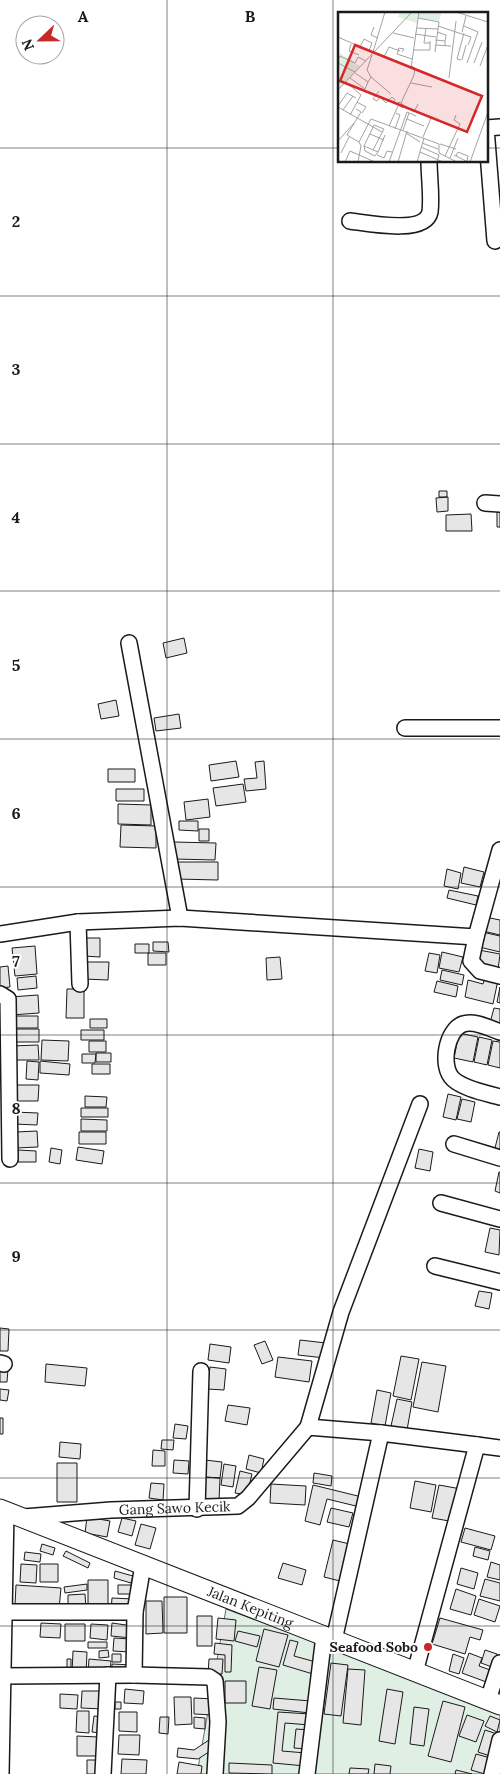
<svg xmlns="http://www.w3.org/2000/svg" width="500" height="1774" viewBox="0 0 500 1774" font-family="Lora,serif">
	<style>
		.green { fill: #e0efe3; stroke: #6a6a6a }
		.building { fill: #e6e6e6; stroke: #1a1a1a }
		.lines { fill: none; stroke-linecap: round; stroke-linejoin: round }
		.minor-casing { stroke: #1a1a1a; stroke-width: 18 }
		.major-casing { stroke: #1a1a1a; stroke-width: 21 }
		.minor { stroke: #fff; stroke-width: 15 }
		.major { stroke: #fff; stroke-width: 19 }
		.grid { fill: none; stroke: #1a1a1a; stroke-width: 1; stroke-opacity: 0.55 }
		.poi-dot { fill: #c62828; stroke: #fff; stroke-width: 2 }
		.labels { text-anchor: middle; stroke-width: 4; stroke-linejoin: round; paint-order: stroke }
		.street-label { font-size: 14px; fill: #1a1a1a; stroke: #fff }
		.poi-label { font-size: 14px; font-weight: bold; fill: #1a1a1a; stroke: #fff; text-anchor: end }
		.inset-road { fill: none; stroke: #a3a3a3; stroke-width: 1 }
		.view { fill: #d62828; fill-opacity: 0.15; stroke: #d62828; stroke-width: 2.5 }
		.inset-edge { fill: none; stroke: #1a1a1a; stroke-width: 2.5 }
		.grid-label { font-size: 16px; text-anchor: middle; font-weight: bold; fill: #1a1a1a; stroke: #fff; stroke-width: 4; stroke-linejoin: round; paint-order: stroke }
	</style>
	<rect width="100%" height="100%" fill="#fff"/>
	<path class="green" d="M226,1609L500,1711V1774H197Z"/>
	<path class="building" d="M439,491H447V497H439Z
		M448,497V511L437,512L436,498Z
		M497,509H500V527H497Z
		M471,514L472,531H446V515Z
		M184,638L187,653L166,658L163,643Z
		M116,700L119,716L101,719L98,704Z
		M179,714L181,728L156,731L154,718Z
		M236,761L239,777L211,781L209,765Z
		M264,761L266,789L246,791L244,779L257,778L255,762Z
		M108,769H135V782H108Z
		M243,784L246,802L216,806L213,788Z
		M116,789H144V801H116Z
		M208,799L210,817L186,820L184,802Z
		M118,804L151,805V825L118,824Z
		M179,821H198V831L179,830Z
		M121,825L156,826V848L120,847Z
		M199,829H209V841H199Z
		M174,842L216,843L215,860L174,859Z
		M176,862H218V880L176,879Z
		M464,867L484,872L480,887L461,883Z
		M447,869L461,873L458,889L444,886Z
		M449,890L478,896L476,905L447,898Z
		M485,917L500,920V935L483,931Z
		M482,932L500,936V952L479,947Z
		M83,938H100V957L83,956Z
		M153,942H168L169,952L153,951Z
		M135,944H149V953H135Z
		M35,946L37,974L15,976L12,948Z
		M479,950L500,954L498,970L476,965Z
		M442,952L463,957L459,972L439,968Z
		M148,953H166V965H148Z
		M429,953L440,955L437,973L425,971Z
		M280,957L282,979L267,980L266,958Z
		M84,962H109L108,980L83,979Z
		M8,966L10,987L0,988V967Z
		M442,970L464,975L462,985L440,980Z
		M36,976L37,988L18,990L17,978Z
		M485,977L498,980L493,1004L465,997L468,980L483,984Z
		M437,981L458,986L456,997L434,992Z
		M500,987V1003L497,1002Z
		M67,989H84V1018H66Z
		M38,995L39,1013L11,1015L10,997Z
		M494,1008L500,1009V1025L490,1023Z
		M9,1016H38V1028H9Z
		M90,1019H107V1028H90Z
		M11,1029H39V1042H11Z
		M81,1030H104V1040H81Z
		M459,1033L478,1037L473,1062L454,1058Z
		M479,1037L492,1040L487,1065L474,1062Z
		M42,1040L69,1041L68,1061L41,1060Z
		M89,1041H106V1052H89Z
		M493,1041L500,1042V1068L488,1065Z
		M38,1045L39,1060H11V1046Z
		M96,1053H111V1062H96Z
		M82,1054H96L95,1063H82Z
		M27,1061L39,1062L38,1080L26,1079Z
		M40,1061L70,1064L69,1075L40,1073Z
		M92,1064H110V1074H92Z
		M13,1085H39L38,1101H13Z
		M448,1094L461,1097L456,1120L443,1117Z
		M85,1096L107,1097L106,1107H85Z
		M462,1099L475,1102L471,1122L457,1119Z
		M81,1108H108V1117H81Z
		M14,1112L38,1113L37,1125L14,1124Z
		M81,1119L107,1120V1131H81Z
		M37,1131L38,1147L16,1148V1132Z
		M79,1132H106V1144H79Z
		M499,1132H500V1157L493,1156Z
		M78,1147L104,1151L102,1164L76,1160Z
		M51,1148L62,1150L60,1164L49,1162Z
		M419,1149L433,1152L430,1171L415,1168Z
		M18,1150L36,1151V1162H18Z
		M499,1172H500V1193L495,1191Z
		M490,1228L500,1230L499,1255L485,1252Z
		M479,1291L492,1293L489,1309L475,1306Z
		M0,1328L9,1329L8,1351H0Z
		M300,1340L326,1343L325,1358L298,1355Z
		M265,1341L273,1360L262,1364L254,1345Z
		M210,1344L231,1347L229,1363L208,1360Z
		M401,1356L419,1359L411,1400L393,1396Z
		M278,1357L312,1361L309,1382L275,1377Z
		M422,1362L446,1366L438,1412L413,1407Z
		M46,1364L87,1368L85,1386L45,1382Z
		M210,1367L226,1369L224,1390L207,1389Z
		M0,1368L8,1369L7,1382H0Z
		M0,1389L9,1390L7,1401L0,1400Z
		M377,1390L391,1393L385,1426L371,1423Z
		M397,1399L412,1402L407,1430L391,1426Z
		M228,1405L250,1408L247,1425L225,1421Z
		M0,1418H3V1434H0Z
		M175,1424L188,1426L186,1439L173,1438Z
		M162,1440H174L173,1450L161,1449Z
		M60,1442L81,1444L80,1459L59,1457Z
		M153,1450L165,1451V1466H152Z
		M249,1455L264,1459L261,1473L246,1469Z
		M174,1460L189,1461L188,1474L173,1473Z
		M205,1460L222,1462L220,1478L204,1477Z
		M57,1463H77V1502H57Z
		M224,1464L236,1466L233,1487L221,1485Z
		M240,1471L252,1474L247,1495L235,1493Z
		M314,1473L332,1476L331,1486L313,1483Z
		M204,1477L220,1478L219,1501L202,1500Z
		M415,1481L436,1485L431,1512L410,1508Z
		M151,1483L164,1484L163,1500L149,1498Z
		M271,1484L306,1486L305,1505L270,1503Z
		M313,1485L362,1497L360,1507L327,1499L320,1525L305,1521Z
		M439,1485L461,1489L455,1522L432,1518Z
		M331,1508L353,1513L349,1527L327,1522Z
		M87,1517L110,1521L107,1537L85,1533Z
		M122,1518L136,1521L132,1536L118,1532Z
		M141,1524L156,1528L150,1549L135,1545Z
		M465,1528L495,1536L491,1550L461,1542Z
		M333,1540L354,1545L344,1582L324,1577Z
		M42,1544L55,1548L53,1555L40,1551Z
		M475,1547L490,1551L488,1560L473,1556Z
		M66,1551L90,1563L88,1568L63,1556Z
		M25,1552L41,1554L40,1562L24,1560Z
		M491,1562L500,1565V1580L487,1577Z
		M283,1563L306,1570L302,1585L278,1578Z
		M21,1564L37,1565L36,1583L20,1582Z
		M40,1564H58V1582H40Z
		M461,1568L478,1573L474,1589L457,1584Z
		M115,1571L133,1576L131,1583L114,1578Z
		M485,1579L500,1583V1601L480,1596Z
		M88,1580H108V1608H88Z
		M87,1584V1590L65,1593L64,1587Z
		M16,1585L61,1588L59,1609L15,1605Z
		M118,1585H131V1594H118Z
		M456,1589L476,1596L471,1615L450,1609Z
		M85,1594L86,1609L68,1610V1595Z
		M164,1597H187V1633H164Z
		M112,1598L134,1599V1611L111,1610Z
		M479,1599L500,1606L495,1622L474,1615Z
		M146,1601H162L163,1633L146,1634Z
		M197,1616H212V1646H197Z
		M218,1618L236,1620L234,1641L216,1639Z
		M440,1618L483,1630L480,1640L470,1637L465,1654L432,1644Z
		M41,1623L61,1624L60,1638L40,1637Z
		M112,1623L133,1626L132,1638L111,1636Z
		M65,1624H85V1641H65Z
		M91,1624L108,1625L107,1640L90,1638Z
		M264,1629L288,1635L279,1667L256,1661Z
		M238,1631L260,1636L257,1647L235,1641Z
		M114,1638L130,1639V1652L113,1651Z
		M290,1640L298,1642L294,1656L316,1662L313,1674L283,1665Z
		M88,1642H107V1648H88Z
		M215,1643L232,1645L231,1672H225V1655L214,1654Z
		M108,1650L109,1657L99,1658V1651Z
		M485,1650L497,1654L492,1667L481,1663Z
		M73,1651L87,1652L86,1674L72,1673Z
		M469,1653L482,1658L479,1666L493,1671L489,1683L462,1673Z
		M112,1654H121V1662H112Z
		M453,1654L464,1658L459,1674L449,1671Z
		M67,1659H71V1674H67Z
		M89,1659L111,1661L110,1674L88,1673Z
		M209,1659H223L222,1674H208Z
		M331,1663L348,1665L341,1716L324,1714Z
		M112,1664L133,1665V1672H112Z
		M259,1667L277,1670L270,1709L252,1706Z
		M348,1669L365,1670L361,1725L343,1723Z
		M225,1681H246V1703H225Z
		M125,1689L144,1691L143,1704L124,1703Z
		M387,1689L403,1692L395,1744L379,1741Z
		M82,1691H104L103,1709L81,1708Z
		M60,1694L78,1695L77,1709L60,1708Z
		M174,1697H191L192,1724L175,1725Z
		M194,1698L215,1699L214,1715L194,1714Z
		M274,1698L311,1701L310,1713L273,1709Z
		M443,1701L465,1707L451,1762L428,1756Z
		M115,1702H121V1709H115Z
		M414,1707L429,1709L424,1746L410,1744Z
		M77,1711H89V1733L76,1732Z
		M119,1712H137V1732L119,1731Z
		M278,1712L310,1714V1725L285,1723L282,1751L306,1753L305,1766L273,1763Z
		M467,1715L484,1721L476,1742L459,1736Z
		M94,1716L103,1717L101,1733L92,1732Z
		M490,1716L500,1720L497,1732L485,1726Z
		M160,1717H169L168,1734L159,1733Z
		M194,1717L205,1718V1729L194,1728Z
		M296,1729L310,1730L308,1749L294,1748Z
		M485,1730L500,1735L493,1757L478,1752Z
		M119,1735H140L139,1755L118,1754Z
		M77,1736L98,1737V1756H77Z
		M209,1740L215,1748L198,1759L177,1757L178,1748L194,1750Z
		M476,1754L494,1759L485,1774L471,1770Z
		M122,1759L147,1760L146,1774H121Z
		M87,1760H100V1774H87Z
		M179,1762L202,1766L201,1774H177Z
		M229,1763L272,1765V1774L229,1773Z
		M375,1764L391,1766L390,1774H374Z
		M350,1768L369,1769L368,1774H349Z
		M456,1770L472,1774H455Z"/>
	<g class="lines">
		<g class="minor-casing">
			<g id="minor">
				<path d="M350,221C367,223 425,235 430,212C432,196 429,177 429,161"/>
				<path d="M495,241L486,128L500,127"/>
				<path d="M485,503L500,504"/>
				<path d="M129,643L180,918"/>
				<path d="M405,728H500"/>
				<path d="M500,850L476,937L471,961L480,971L500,976"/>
				<path d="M78,922L80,984"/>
				<path d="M0,934L78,922L180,918L476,937"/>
				<path d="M0,994L8,999L10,1159"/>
				<path d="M500,1032C489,1028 474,1020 463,1024C446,1030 440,1067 453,1079C464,1089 486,1093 500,1097"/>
				<path d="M454,1144L500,1158"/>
				<path d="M441,1203L500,1219"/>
				<path d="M435,1266L500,1282"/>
				<path d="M0,1363L4,1364"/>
				<path d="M308,1427L341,1312L420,1104"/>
				<path d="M477,1445L500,1448"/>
				<path d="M197,1509L201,1371"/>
				<path id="s1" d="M24,1517L111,1510L238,1506L248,1498L308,1427L381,1433"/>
				<path d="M143,1565L135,1612L134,1675L209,1677L215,1681L218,1722L215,1774"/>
				<path d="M4,1612H135"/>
				<path d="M334,1640L381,1433L477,1445L415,1672"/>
				<path d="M3,1676L134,1675"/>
				<path d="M488,1700L500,1663"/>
				<path d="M1,1774L6,1511"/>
				<path d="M103,1774L108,1675"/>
				<path d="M307,1774L324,1636"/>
				<path d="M492,1774L500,1740"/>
			</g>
		</g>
		<g class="major-casing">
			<g id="major">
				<path id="s2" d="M0,1509L500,1705"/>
			</g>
		</g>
		<use href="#minor" class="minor"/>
		<use href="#major" class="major"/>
	</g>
	<path class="grid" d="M167,0V1774M333,0V1774M0,148H339M486,148H500M0,296H500M0,444H500M0,591H500M0,739H500M0,887H500M0,1035H500M0,1183H500M0,1330H500M0,1478H500M0,1626H500"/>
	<circle class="poi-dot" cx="428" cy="1647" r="5"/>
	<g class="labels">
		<g class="street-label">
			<text dy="5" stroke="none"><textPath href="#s1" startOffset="151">Gang Sawo Kecik</textPath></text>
			<text dy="5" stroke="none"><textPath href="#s2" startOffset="269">Jalan Kepiting</textPath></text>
		</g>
		<g class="poi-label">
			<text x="418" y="1652">Seafood Sobo</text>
		</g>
	</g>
	<g transform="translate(338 12)">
		<rect width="150" height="150" fill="#fff"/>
		<path d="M62,0H104L101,9L80,6L79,11L60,5ZM0,40L22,54L0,78Z" fill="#e0efe3"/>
		<path class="inset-road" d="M118,0L150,10M80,6L101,10L97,40M100,14L133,25L130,33M126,14L140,20L129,51M36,15L33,23L40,26M79,16L100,17M88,16L86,31H92M99,20L108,23L107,29M124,20L128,4M55,21L76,26M77,22L98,25M0,25L36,41M97,28L107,29V34M13,32L11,39L21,43M97,33L113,34M22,35L26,27L34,31L31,39M75,38H92V29M35,40L47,0M64,40L66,37L61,36L59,42L74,47M46,45L51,35L62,39M0,48L2,44L17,51L20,45L28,49M123,48L119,47L126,21M124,48L128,33M0,51L17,60M61,51L73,56L81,0M136,51L144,30M142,54L150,33M33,65L53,82M12,66L27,77L30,70L17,61M111,66L118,9M8,70L23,83L12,103M30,70L33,65L29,58L34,43M73,71L94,75M0,78L74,0M41,79L35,87L39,89L42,85L48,91L54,85L57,88L55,91M51,88L65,96M19,90L28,95L24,101M63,91L76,63L77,56L73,54M58,93L61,90L76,100L80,92M0,94L9,81L18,86M0,95L44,120M18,97L23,100L9,123L21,130M5,98L15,84M69,107L86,114M51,114L60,94M57,117L62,103L58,101M65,118L71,101M68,121L82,130M32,122L46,128M85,125L94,104M0,129L16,111M84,131L100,137M102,132L118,137M26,134L27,139L37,144L40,140M83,135L101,143L99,150M35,138L46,117L36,113L26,134L40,140L47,123M82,140L105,150M3,141L11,125M39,143L46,146L49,139L54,140M116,143L130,150M107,144L122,112L116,108L118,103M118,144L120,140L130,144L129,149M112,146L120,126M7,150L12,139L37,150M20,150L23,134L21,130L33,107L101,132V141L119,150M51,150L69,100L78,104M60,150L69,119M79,150L86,126M132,150L150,100"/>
		<path class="view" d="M17,33L144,84L129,120L2,69Z"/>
		<rect width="150" height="150" class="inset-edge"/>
	</g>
	<g class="grid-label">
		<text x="83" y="22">A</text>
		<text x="250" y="22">B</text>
		<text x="16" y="227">2</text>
		<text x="16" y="375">3</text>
		<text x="16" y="523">4</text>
		<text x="16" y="671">5</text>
		<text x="16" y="819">6</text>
		<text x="16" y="967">7</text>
		<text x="16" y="1114">8</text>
		<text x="16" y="1262">9</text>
	</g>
	<g transform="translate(40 40) rotate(248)"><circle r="24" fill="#ffffff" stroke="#a3a3a3"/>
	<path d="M0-4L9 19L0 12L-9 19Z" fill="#c62828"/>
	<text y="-8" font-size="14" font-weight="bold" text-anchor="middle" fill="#1a1a1a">N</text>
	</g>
</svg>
